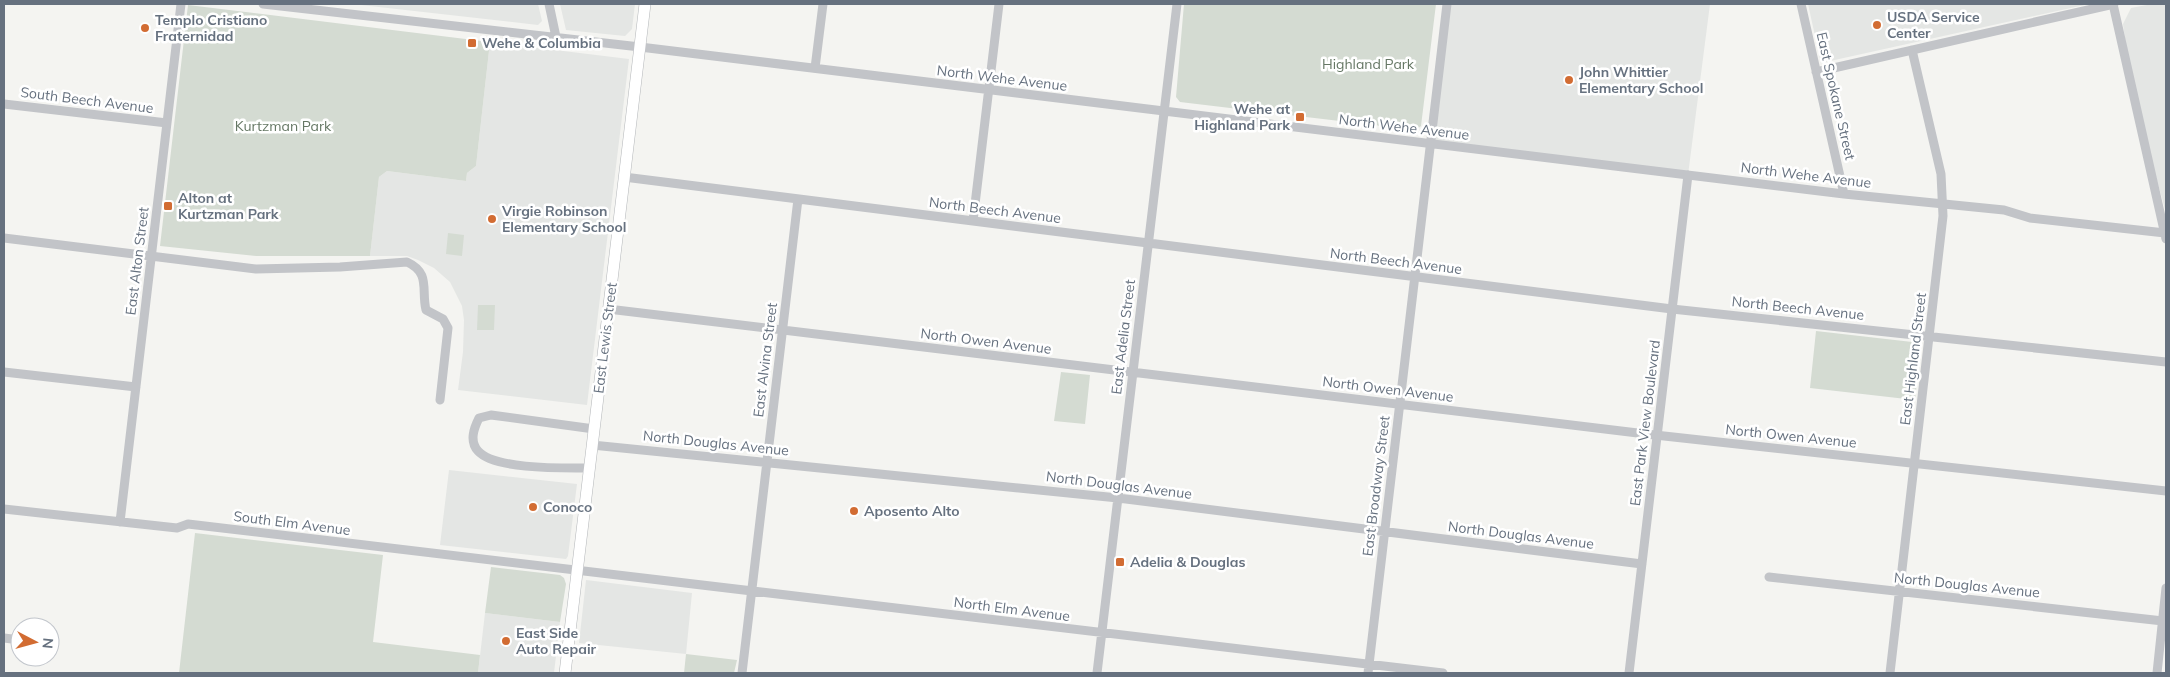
<svg xmlns="http://www.w3.org/2000/svg" width="2170" height="677" viewBox="0 0 2170 677" font-family="Mulish,sans-serif">
	<style>
		.built { fill: #e4e6e4 }
		.green { fill: #d4dbd2 }
		.lines { fill: none; stroke-linecap: round; stroke-linejoin: round }
		.major-casing { stroke: #b3b6b9; stroke-width: 12 }
		.minor { stroke: #c2c4c8; stroke-width: 9 }
		.major { stroke: #fff; stroke-width: 11 }
		.poi-dot { fill: #d26c32; stroke: #fff; stroke-width: 2 }
		.labels { text-anchor: middle; stroke-width: 5; stroke-linejoin: round; paint-order: stroke }
		.poi-label { font-size: 14px; font-weight: bold; fill: #66717f; stroke: #fff; text-anchor: start }
		.park-label { font-size: 14px; fill: #657764; stroke: #fff }
		.street-label { font-size: 14px; fill: #66717f; stroke: #fff }
	</style>
	<rect width="100%" height="100%" fill="#f4f4f1"/>
	<path class="built" d="M352,4H538L542,21L538,25Z
		M560,4H635L632,29L625,36L566,30Z
		M1447,4H1710L1688,175L1430,144Z
		M1808,4H2089L1821,63Z
		M2152,4H2166V213L2132,89L2123,24L2131,8Z
		M490,42L629,59L587,405L458,390L463,352L464,320L462,306L450,282L434,268L418,260L407,256H370L379,177L387,171L466,181L467,173L476,166Z
		M449,470L577,484L568,556L566,559L440,545Z
		M586,580L692,593L686,654L579,643Z
		M485,613L560,622L554,673H478Z"/>
	<path class="green" d="M1184,4H1436L1421,126L1416,130L1180,102L1176,97Z
		M188,5L490,42L476,166L467,173L466,181L387,171L379,177L370,256H256L160,246Z
		M448,233L464,235L462,256L446,254Z
		M478,305H495L494,330H477Z
		M1816,331L1921,343L1915,400L1810,388Z
		M1061,372L1090,375L1085,424L1054,421Z
		M195,533L383,555L373,642L480,655L478,673H179Z
		M491,567L560,575L564,578L566,584L560,622L485,613Z
		M686,654L737,660L734,673H684Z"/>
	<g class="lines">
		<g class="major-casing">
			<path id="major" d="M565,673L645,4"/>
		</g>
		<path class="minor" d="M263,4L640,47L1844,194L2004,210L2030,218L2165,233
			M549,4L556,37
			M1801,4L1844,194
			M2113,4L2166,239
			M815,68L823,4
			M1816,72L2114,4
			M4,104L167,123
			M624,177L1672,309L2166,362
			M973,221L999,4
			M4,238L256,269L340,267L407,262C431,273 421,290 426,310L443,319L448,328L440,400
			M608,309L1646,434L2166,491
			M4,372L136,387
			M592,445L1118,498L1642,564
			M589,468C565,468 495,470 478,451C469,441 474,428 479,418L491,415L594,429
			M4,509L177,528L188,524L1443,673
			M120,522L181,4
			M1769,577L2163,621
			M4,638L20,640
			M742,673L798,199
			M1097,673L1177,4
			M1368,673L1447,4
			M1629,673L1688,175
			M1890,673L1943,216L1941,174L1912,50
			M2157,673L2166,588"/>
		<use href="#major" class="major"/>
	</g>
	<g class="poi-dot">
		<circle cx="1877" cy="25" r="5"/>
		<circle cx="145" cy="28" r="5"/>
		<rect x="467" y="38" width="10" height="10" rx="2.5"/>
		<circle cx="1569" cy="80" r="5"/>
		<rect x="1295" y="112" width="10" height="10" rx="2.5"/>
		<rect x="163" y="201" width="10" height="10" rx="2.5"/>
		<circle cx="492" cy="219" r="5"/>
		<circle cx="533" cy="507" r="5"/>
		<circle cx="854" cy="511" r="5"/>
		<rect x="1115" y="557" width="10" height="10" rx="2.5"/>
		<circle cx="506" cy="641" r="5"/>
	</g>
	<g class="labels">
		<g class="poi-label">
			<text x="1887" y="22">USDA Service<tspan x="1887" dy="16">Center</tspan></text>
			<text x="155" y="25">Templo Cristiano<tspan x="155" dy="16">Fraternidad</tspan></text>
			<text x="482" y="48">Wehe &amp; Columbia</text>
			<text x="1579" y="77">John Whittier<tspan x="1579" dy="16">Elementary School</tspan></text>
			<text x="1290" y="114" text-anchor="end">Wehe at<tspan x="1290" dy="16">Highland Park</tspan></text>
			<text x="178" y="203">Alton at<tspan x="178" dy="16">Kurtzman Park</tspan></text>
			<text x="502" y="216">Virgie Robinson<tspan x="502" dy="16">Elementary School</tspan></text>
			<text x="543" y="512">Conoco</text>
			<text x="864" y="516">Aposento Alto</text>
			<text x="1130" y="567">Adelia &amp; Douglas</text>
			<text x="516" y="638">East Side<tspan x="516" dy="16">Auto Repair</tspan></text>
		</g>
		<g class="park-label">
			<text x="1368" y="69">Highland Park</text>
			<text x="283" y="131">Kurtzman Park</text>
		</g>
		<g class="street-label">
			<text transform="translate(1002 78) rotate(7)" y="5">North Wehe Avenue</text>
			<text transform="translate(1836 96) rotate(77)" y="5">East Spokane Street</text>
			<text transform="translate(87 100) rotate(7)" y="5">South Beech Avenue</text>
			<text transform="translate(1404 127) rotate(7)" y="5">North Wehe Avenue</text>
			<text transform="translate(1806 175) rotate(7)" y="5">North Wehe Avenue</text>
			<text transform="translate(995 210) rotate(7)" y="5">North Beech Avenue</text>
			<text transform="translate(137 261) rotate(-83)" y="5">East Alton Street</text>
			<text transform="translate(1396 261) rotate(7)" y="5">North Beech Avenue</text>
			<text transform="translate(1798 308) rotate(6)" y="5">North Beech Avenue</text>
			<text transform="translate(1123 337) rotate(-83)" y="5">East Adelia Street</text>
			<text transform="translate(605 338) rotate(-83)" y="5">East Lewis Street</text>
			<text transform="translate(986 341) rotate(7)" y="5">North Owen Avenue</text>
			<text transform="translate(1913 359) rotate(-83)" y="5">East Highland Street</text>
			<text transform="translate(765 360) rotate(-83)" y="5">East Alvina Street</text>
			<text transform="translate(1388 389) rotate(7)" y="5">North Owen Avenue</text>
			<text transform="translate(1645 423) rotate(-83)" y="5">East Park View Boulevard</text>
			<text transform="translate(1791 436) rotate(6)" y="5">North Owen Avenue</text>
			<text transform="translate(716 443) rotate(6)" y="5">North Douglas Avenue</text>
			<text transform="translate(1119 485) rotate(7)" y="5">North Douglas Avenue</text>
			<text transform="translate(1376 486) rotate(-83)" y="5">East Broadway Street</text>
			<text transform="translate(292 523) rotate(7)" y="5">South Elm Avenue</text>
			<text transform="translate(1521 535) rotate(7)" y="5">North Douglas Avenue</text>
			<text transform="translate(1967 585) rotate(6)" y="5">North Douglas Avenue</text>
			<text transform="translate(1012 609) rotate(7)" y="5">North Elm Avenue</text>
		</g>
	</g>
	<rect width="2170" height="677" fill="none" stroke="#66717f" stroke-width="10"/>
	<g transform="translate(35 642) rotate(96)"><circle r="24" fill="#ffffff" stroke="#c2c6cc"/>
	<path d="M0-4L9 19L0 12L-9 19Z" fill="#d26c32"/>
	<text y="-8" font-size="14" font-weight="bold" text-anchor="middle" fill="#66717f">N</text>
	</g>
</svg>
